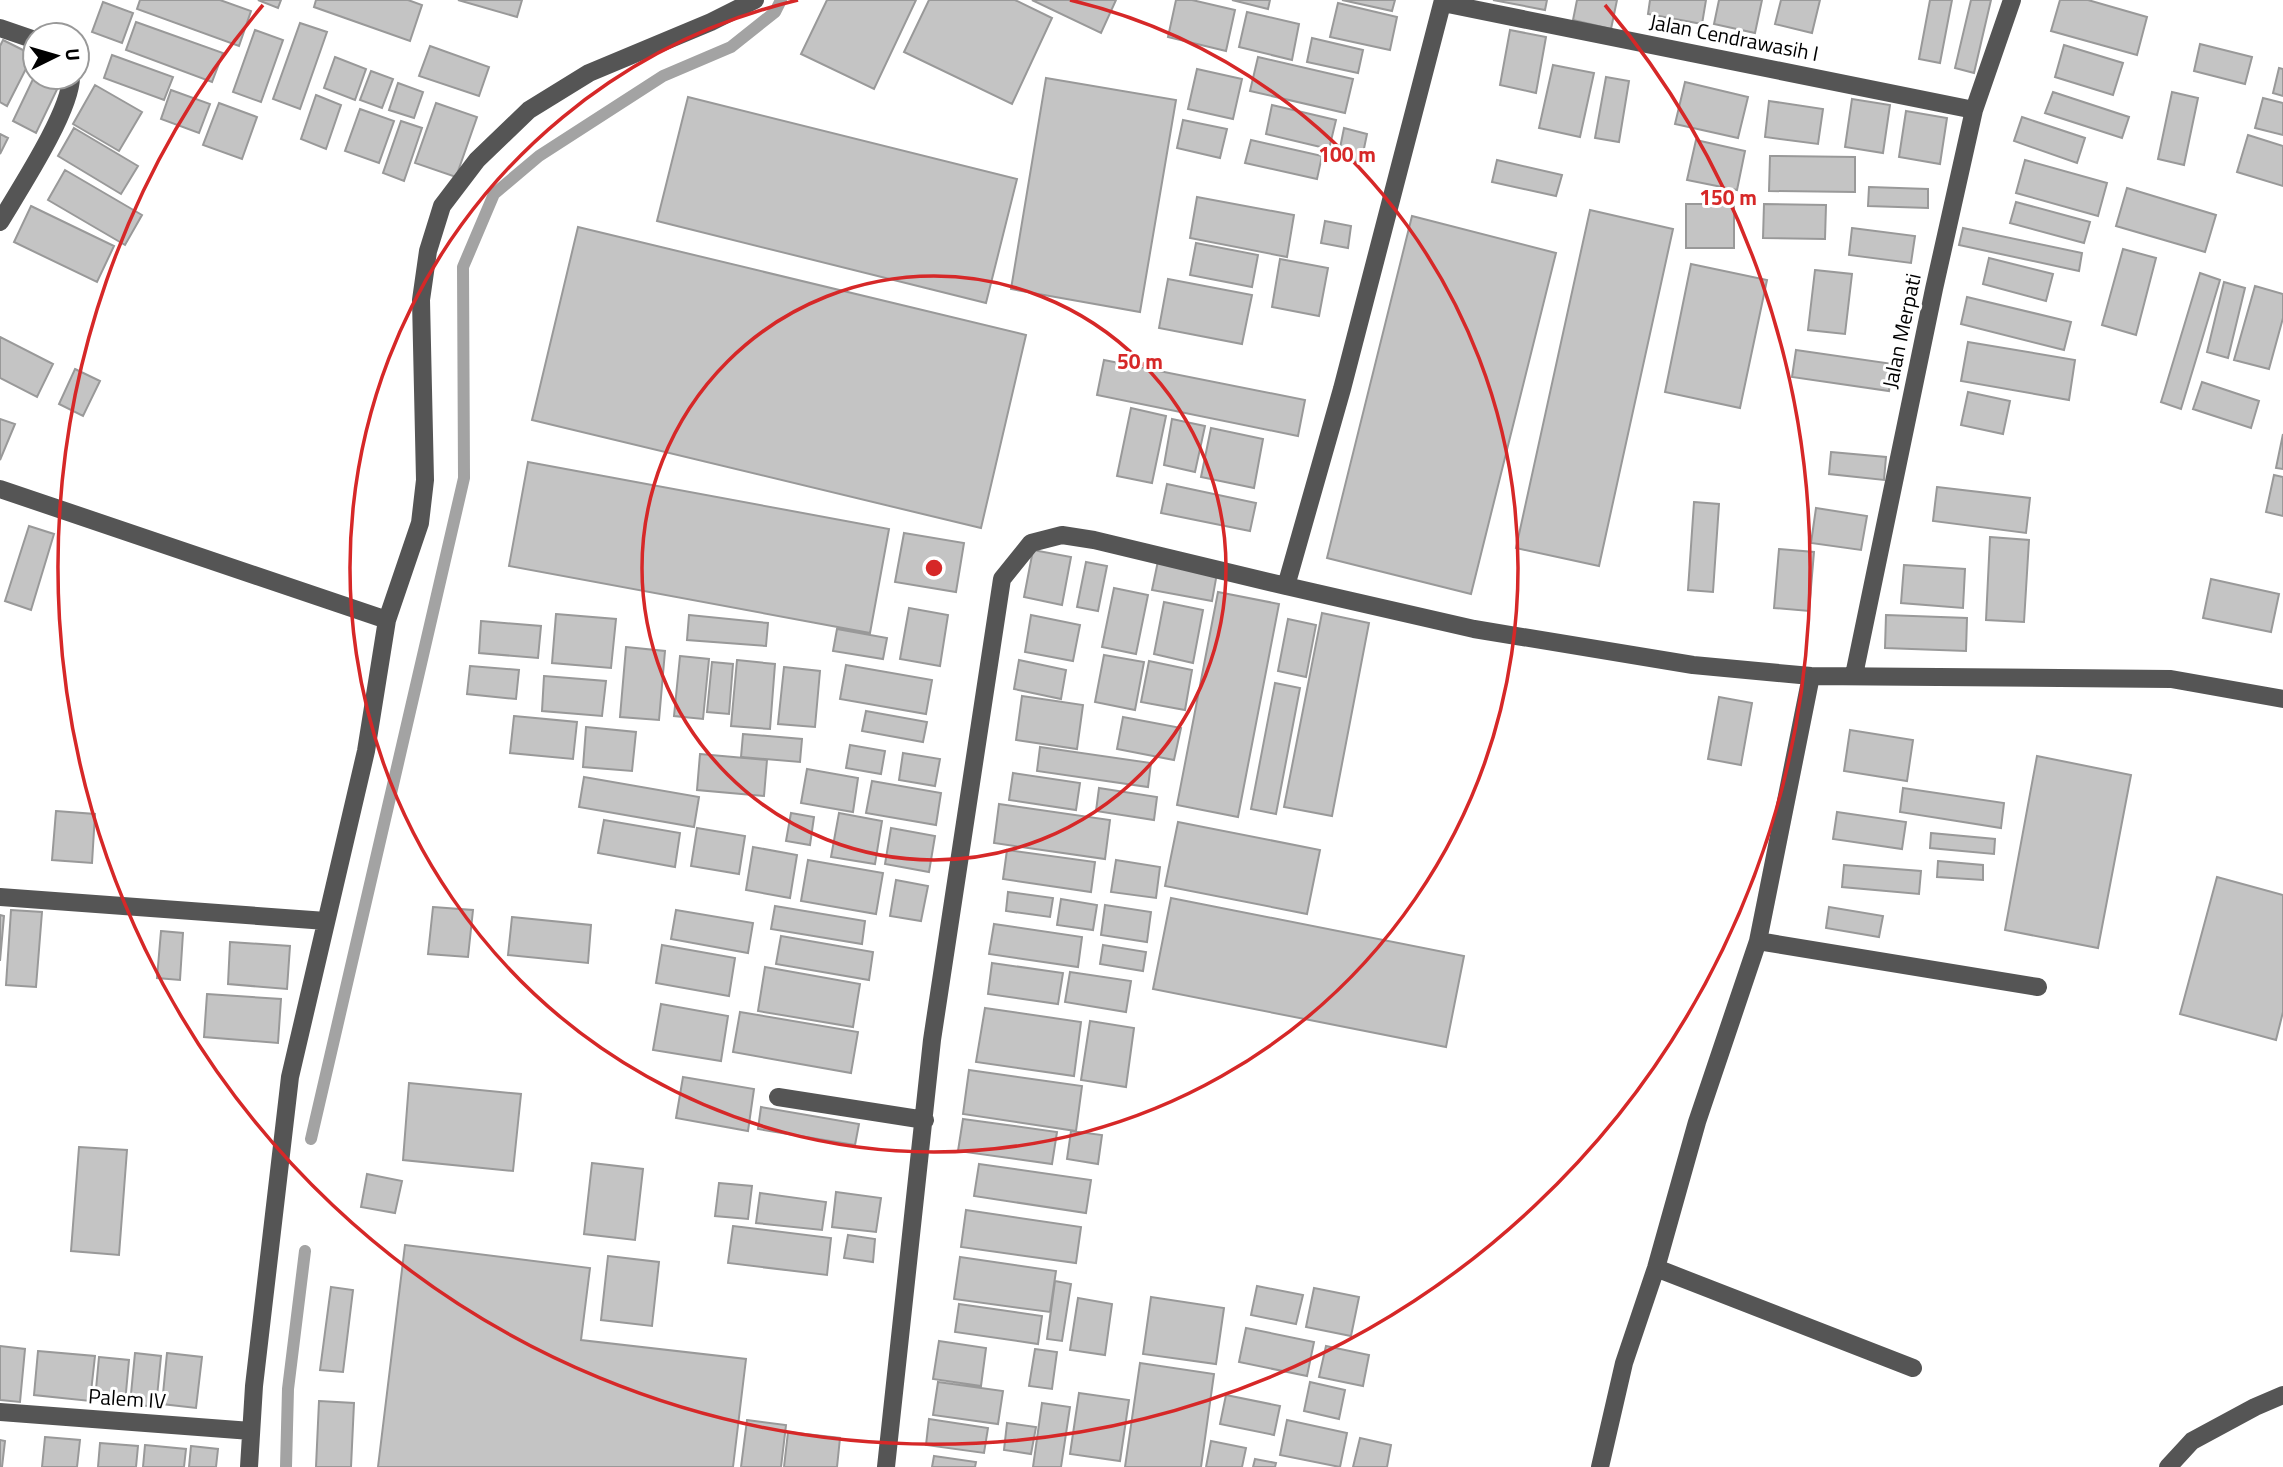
<svg xmlns="http://www.w3.org/2000/svg" width="2283" height="1467" viewBox="0 0 2283 1467" font-family="'Titillium Web',sans-serif">
	<style>
		.lines { fill: none; stroke-linecap: round; stroke-linejoin: round }
		.stream { stroke: #a3a3a3; stroke-width: 12 }
		.building { fill: #c4c4c4; stroke: #999; stroke-width: 2 }
		.minor { stroke: #555; stroke-width: 18 }
		.ring { fill: none; stroke: #d62828; stroke-width: 3.5 }
		.labels { text-anchor: middle; stroke-width: 6; stroke-linejoin: round; paint-order: stroke }
		.street-label { font-size: 21px; fill: #000; stroke: #fff }
		.centre { fill: #d62828; stroke: #fff; stroke-width: 3.5 }
		.ring-label { font-size: 21px; text-anchor: middle; font-weight: bold; fill: #d62828; stroke: #fff; stroke-width: 6; stroke-linejoin: round; paint-order: stroke }
	</style>
	<rect width="100%" height="100%" fill="#fff"/>
	<g class="lines">
		<path class="stream" d="M311,1139L464,478L463,267L494,194L539,156L663,76L731,47L775,12L781,0
			M286,1467L288,1389L305,1251"/>
	</g>
	<path class="building" d="M140,0H220L251,11L239,46L137,9Z
		M258,0H281L278,8Z
		M316,0H408L422,5L410,41L314,7Z
		M458,0H522L517,17Z
		M827,0H916L874,89L801,54Z
		M929,0H1015L1052,18L1012,104L904,52Z
		M1032,0H1116L1101,33Z
		M1176,0H1192L1235,10L1226,51L1168,37Z
		M1232,0H1270L1268,9Z
		M1342,0H1395L1392,11Z
		M1493,0H1547L1545,10Z
		M1577,0H1617L1611,29L1573,20Z
		M1650,0H1706L1702,24L1648,14Z
		M1719,0H1762L1755,33L1714,24Z
		M1781,0H1820L1812,33L1775,24Z
		M1930,0H1952L1940,63L1919,59Z
		M1971,0H1991L1974,73L1955,68Z
		M2060,0H2088L2147,17L2137,55L2051,31Z
		M103,2L133,13L122,43L92,32Z
		M1338,3L1397,17L1390,50L1330,37Z
		M1247,12L1299,24L1292,60L1239,47Z
		M136,22L223,53L212,82L126,50Z
		M300,23L327,32L300,109L273,99Z
		M255,30L283,40L261,102L233,92Z
		M1510,30L1546,37L1536,93L1500,85Z
		M1312,38L1363,50L1358,73L1307,62Z
		M3,40L33,55L7,106L0,102V46Z
		M2200,44L2252,57L2245,84L2194,71Z
		M2064,45L2123,63L2113,95L2055,77Z
		M430,46L489,67L479,96L419,76Z
		M112,55L173,77L164,100L104,78Z
		M335,57L366,69L355,100L324,88Z
		M1258,57L1353,79L1345,113L1250,91Z
		M1553,65L1594,73L1580,137L1539,128Z
		M2279,68L2283,69V96L2273,93Z
		M1197,69L1242,79L1233,119L1188,109Z
		M371,71L393,79L382,108L360,100Z
		M35,75V77H63L36,133L13,121Z
		M1606,77L1629,81L1619,142L1595,138Z
		M1046,78L1176,100L1140,312L1011,289Z
		M1685,82L1748,97L1738,138L1675,124Z
		M398,83L423,92L414,118L389,110Z
		M95,85L142,112L119,151L73,124Z
		M171,90L210,104L199,133L161,119Z
		M2053,92L2129,117L2122,138L2045,113Z
		M2172,92L2198,98L2184,165L2158,159Z
		M316,95L341,105L326,149L301,139Z
		M688,97L1017,179L986,303L657,221Z
		M2263,98L2283,103V135L2255,128Z
		M1852,99L1890,105L1883,153L1845,147Z
		M1769,101L1823,109L1818,144L1765,137Z
		M219,103L257,117L242,159L203,145Z
		M436,103L477,117L456,177L415,163Z
		M1272,105L1336,120L1329,149L1266,134Z
		M360,109L394,121L379,163L345,151Z
		M1906,111L1947,118L1940,164L1899,157Z
		M2022,117L2085,138L2077,163L2014,141Z
		M1183,120L1227,129L1220,158L1177,148Z
		M401,121L422,128L404,181L383,173Z
		M74,128L138,166L121,194L58,156Z
		M1344,128L1367,134L1361,163L1338,158Z
		M0,134L8,138L0,154Z
		M2248,135L2283,146V186L2237,172Z
		M1251,140L1322,156L1317,179L1245,163Z
		M1696,140L1745,151L1737,190L1687,180Z
		M1770,156L1855,157V192L1769,191Z
		M1497,160L1562,175L1556,196L1492,182Z
		M2025,160L2107,183L2098,216L2016,193Z
		M65,170L142,215L125,245L48,200Z
		M1869,187L1928,189V208L1868,206Z
		M2127,188L2216,215L2205,252L2116,226Z
		M1197,197L1294,215L1287,257L1190,238Z
		M2016,202L2090,222L2084,243L2010,223Z
		M1686,204H1734V248H1686Z
		M1764,204L1826,205L1825,239L1763,238Z
		M31,206L114,246L97,282L14,242Z
		M1590,210L1673,229L1599,566L1516,548Z
		M1412,216L1556,253L1471,594L1327,558Z
		M1325,221L1351,226L1348,248L1321,243Z
		M578,227L1026,335L981,528L532,420Z
		M1852,228L1915,236L1911,263L1849,255Z
		M1963,228L2082,253L2079,271L1959,245Z
		M1196,243L1258,255L1252,287L1190,275Z
		M2123,249L2156,258L2136,335L2102,325Z
		M1989,258L2053,274L2046,301L1983,284Z
		M1280,259L1328,268L1319,316L1272,307Z
		M1691,264L1767,280L1740,408L1665,392Z
		M1815,270L1852,274L1845,334L1808,330Z
		M2200,273L2220,280L2181,409L2161,402Z
		M1168,279L1252,295L1242,344L1159,328Z
		M2224,282L2245,288L2228,358L2207,352Z
		M2255,286L2283,294V318L2269,369L2234,360Z
		M1967,297L2071,322L2064,350L1961,324Z
		M0,337L53,364L37,397L0,378Z
		M1968,342L2075,360L2069,400L1961,381Z
		M1796,350L1893,364L1889,391L1792,377Z
		M1104,360L1305,400L1298,436L1097,395Z
		M75,369L100,381L83,416L59,404Z
		M2202,382L2259,401L2251,428L2193,409Z
		M1968,392L2010,401L2003,434L1961,425Z
		M1131,408L1166,416L1152,483L1117,476Z
		M0,419L15,424L0,460Z
		M1172,419L1205,426L1195,472L1164,465Z
		M1211,428L1263,439L1254,488L1201,477Z
		M2283,434V469L2276,468Z
		M1831,452L1886,457L1884,480L1829,474Z
		M528,462L889,529L870,633L509,566Z
		M2274,475L2283,477V516L2266,512Z
		M1167,484L1256,503L1250,531L1161,513Z
		M1937,487L2030,498L2026,533L1933,521Z
		M1694,502L1719,504L1713,592L1688,590Z
		M1816,508L1867,516L1861,550L1811,543Z
		M29,526L54,534L31,610L5,601Z
		M904,533L964,543L956,592L895,582Z
		M1990,537L2029,540L2024,622L1986,620Z
		M1779,549L1814,552L1809,611L1774,608Z
		M1033,550L1071,557L1062,605L1024,597Z
		M1158,561L1217,573L1212,601L1152,590Z
		M1086,562L1107,566L1098,611L1077,607Z
		M1904,565L1965,569L1963,608L1901,603Z
		M2211,579L2279,594L2271,632L2203,618Z
		M1114,588L1148,595L1136,654L1102,647Z
		M1218,592L1279,604L1238,817L1177,805Z
		M1164,602L1203,610L1193,663L1154,654Z
		M909,608L948,615L940,666L900,659Z
		M1322,613L1369,623L1332,816L1284,807Z
		M556,614L616,619L611,668L552,663Z
		M689,615L768,623L766,646L687,640Z
		M1031,615L1080,625L1073,661L1025,652Z
		M1886,615L1967,618L1966,651L1885,648Z
		M1288,619L1316,625L1306,677L1278,671Z
		M481,621L541,626L538,658L479,653Z
		M837,629L887,638L883,659L833,651Z
		M626,647L665,651L659,720L620,717Z
		M1104,655L1144,662L1135,710L1095,702Z
		M680,656L709,659L703,719L674,716Z
		M737,660L775,664L770,729L731,726Z
		M1019,660L1066,670L1061,699L1014,689Z
		M1149,661L1192,670L1185,710L1141,702Z
		M712,662L733,664L729,714L707,712Z
		M846,665L932,680L926,714L840,699Z
		M470,666L519,670L516,699L467,694Z
		M784,667L820,671L815,727L778,724Z
		M544,676L606,681L602,716L542,711Z
		M1275,683L1300,688L1276,814L1251,809Z
		M1022,696L1083,705L1077,749L1016,740Z
		M1719,697L1752,703L1741,765L1708,759Z
		M866,711L927,722L923,742L862,731Z
		M514,716L577,722L573,759L510,753Z
		M1123,717L1181,728L1174,760L1117,749Z
		M586,727L636,732L632,771L583,767Z
		M1850,730L1913,740L1907,781L1844,771Z
		M743,734L802,739L800,762L741,757Z
		M850,745L885,751L881,774L846,768Z
		M1040,747L1151,763L1148,787L1037,771Z
		M903,753L940,759L935,786L899,780Z
		M700,754L767,760L764,796L697,790Z
		M2037,756L2131,775L2098,948L2005,930Z
		M807,769L858,778L853,812L801,803Z
		M1013,773L1080,783L1076,810L1009,800Z
		M584,777L699,797L694,827L579,807Z
		M872,781L941,793L936,825L866,813Z
		M1099,788L1157,797L1154,820L1096,811Z
		M1903,788L2004,803L2001,828L1900,812Z
		M999,804L1110,820L1105,859L994,843Z
		M56,811L95,814L92,863L52,860Z
		M1837,812L1906,822L1902,849L1833,839Z
		M791,813L814,817L810,845L786,841Z
		M839,813L882,821L875,864L831,857Z
		M604,820L680,833L675,867L598,853Z
		M1178,822L1320,850L1307,914L1165,886Z
		M697,828L745,836L739,874L691,866Z
		M891,828L935,836L929,872L885,864Z
		M1931,833L1995,839L1994,854L1930,848Z
		M753,847L797,855L790,898L746,890Z
		M1007,850L1095,862L1091,892L1003,879Z
		M808,860L883,873L876,914L801,901Z
		M1116,860L1160,867L1156,898L1111,892Z
		M1938,861L1983,865V880L1937,877Z
		M1844,865L1921,871L1919,894L1842,887Z
		M2217,877L2283,895V1012L2276,1040L2180,1014Z
		M896,880L928,886L921,921L890,916Z
		M1008,892L1053,898L1050,917L1006,911Z
		M1171,898L1464,956L1446,1047L1153,989Z
		M1061,899L1097,905L1093,930L1057,925Z
		M1105,905L1151,912L1147,942L1101,935Z
		M775,906L865,921L862,944L771,929Z
		M433,907L473,910L468,957L428,954Z
		M1829,907L1883,916L1879,937L1826,928Z
		M11,910L42,912L36,987L6,985Z
		M676,910L753,923L748,953L671,939Z
		M0,915L4,916L0,961Z
		M512,917L591,925L588,963L508,955Z
		M994,924L1082,937L1078,967L989,954Z
		M161,931L183,933L180,980L157,978Z
		M781,936L873,952L869,980L776,964Z
		M230,942L290,946L287,989L228,984Z
		M662,945L735,958L729,996L656,983Z
		M1103,945L1146,952L1143,971L1100,964Z
		M992,963L1063,973L1058,1004L988,994Z
		M765,967L860,984L853,1027L758,1011Z
		M1070,972L1131,981L1126,1012L1065,1002Z
		M207,994L281,999L278,1043L204,1037Z
		M661,1004L728,1016L721,1061L653,1050Z
		M985,1008L1081,1022L1074,1076L976,1062Z
		M740,1012L858,1032L851,1073L733,1052Z
		M1090,1021L1134,1028L1126,1087L1081,1080Z
		M969,1070L1082,1086L1076,1131L963,1114Z
		M683,1077L754,1089L748,1131L676,1118Z
		M409,1083L521,1094L513,1171L403,1160Z
		M761,1107L859,1124L855,1145L758,1129Z
		M963,1119L1057,1132L1052,1164L958,1151Z
		M1071,1131L1102,1135L1098,1164L1067,1159Z
		M79,1147L127,1150L119,1255L71,1251Z
		M592,1163L643,1169L635,1240L584,1234Z
		M979,1164L1091,1180L1086,1213L974,1196Z
		M367,1174L402,1181L395,1213L361,1207Z
		M719,1183L752,1186L748,1219L715,1216Z
		M836,1192L881,1198L876,1232L832,1227Z
		M760,1193L826,1202L822,1230L756,1223Z
		M966,1210L1081,1227L1076,1263L961,1247Z
		M733,1226L831,1238L827,1275L728,1263Z
		M848,1235L875,1239L873,1262L844,1258Z
		M405,1245L590,1268L581,1340L746,1359L733,1467H378Z
		M608,1256L659,1262L652,1326L601,1320Z
		M960,1257L1056,1271L1050,1312L954,1299Z
		M1055,1281L1071,1284L1062,1341L1047,1339Z
		M1257,1286L1303,1295L1296,1324L1251,1315Z
		M331,1287L353,1290L343,1372L320,1370Z
		M1314,1288L1359,1297L1351,1336L1306,1327Z
		M1151,1297L1224,1308L1216,1364L1143,1354Z
		M1078,1298L1112,1304L1105,1355L1070,1350Z
		M959,1304L1042,1316L1038,1344L955,1332Z
		M1246,1328L1314,1342L1307,1376L1239,1362Z
		M939,1341L986,1348L981,1386L933,1379Z
		M0,1346L25,1349L20,1402L0,1400Z
		M1326,1346L1369,1355L1363,1386L1319,1377Z
		M1035,1349L1057,1352L1052,1389L1029,1386Z
		M38,1351L95,1356L90,1401L34,1395Z
		M135,1353L161,1356L156,1407L130,1404Z
		M167,1353L202,1357L196,1408L162,1404Z
		M99,1357L129,1360L125,1403L95,1400Z
		M1140,1363L1214,1374L1201,1467H1125Z
		M938,1382L1003,1391L998,1424L933,1415Z
		M1310,1382L1345,1390L1339,1419L1304,1411Z
		M1079,1393L1129,1400L1120,1461L1070,1454Z
		M1226,1395L1280,1406L1274,1435L1220,1424Z
		M319,1401L354,1403L351,1467H316Z
		M1042,1403L1070,1407L1061,1467H1033Z
		M929,1419L988,1428L984,1453L926,1445Z
		M747,1420L786,1425L781,1467H741Z
		M1287,1420L1347,1433L1340,1467L1280,1455Z
		M1007,1423L1036,1427L1031,1454L1004,1450Z
		M788,1432L840,1438L837,1467H784Z
		M45,1437L80,1440L77,1467H42Z
		M1360,1438L1391,1445L1387,1467H1353Z
		M0,1440L5,1441L2,1467H0Z
		M1211,1441L1246,1448L1242,1467H1206Z
		M100,1443L138,1446L136,1467H98Z
		M145,1445L186,1449L184,1467H143Z
		M191,1446L218,1449L216,1467H189Z
		M934,1456L976,1462L975,1467H932Z
		M1255,1459L1276,1463L1275,1467H1253Z"/>
	<g class="lines">
		<path class="minor" d="M1443,3L1974,110
			M0,28L35,40
			M0,222C19,190 71,111 71,77
			M0,489L387,620
			M1286,586L1474,629L1693,665L1811,676L2171,679L2283,699
			M1854,675L1934,289L1974,110L2012,0
			M0,897L326,921
			M1758,941L2038,987
			M778,1097L925,1120
			M1656,1268L1913,1368
			M0,1412L251,1431
			M249,1467L254,1386L290,1077L366,751L387,620L420,523L425,480L421,300L428,251L442,206L477,160L529,110L589,73L711,22L755,0
			M886,1467L932,1040L1002,579L1031,543L1062,535L1094,540L1286,586L1342,389L1443,0
			M1600,1467L1624,1363L1656,1268L1697,1122L1758,941L1811,676
			M2168,1467L2192,1441L2255,1407L2283,1395"/>
	</g>
	<g class="ring">
		<circle cx="934" cy="568" r="292"/>
		<path d="M1070 0A584 584 0 1 1 798 0"/>
		<path d="M1605 5A876 876 0 1 1 263 5"/>
	</g>
	<g class="labels">
		<g class="street-label">
			<text transform="translate(1734 38) rotate(11)" y="7">Jalan Cendrawasih I</text>
			<text transform="translate(1902 331) rotate(-78)" y="7">Jalan Merpati</text>
			<text transform="translate(127 1399) rotate(4)" y="7">Palem IV</text>
		</g>
	</g>
	<circle cx="934" cy="568" r="10" class="centre"/>
	<g class="ring-label">
		<text x="1347" y="162">100 m</text>
		<text x="1728" y="205">150 m</text>
		<text x="1140" y="369">50 m</text>
	</g>
	<g transform="translate(56 56) rotate(85)"><circle r="33" fill="#ffffff" stroke="#999999" stroke-width="2"/>
	<path d="M0-5L12 26L0 18L-12 26Z" fill="#000000"/>
	<text y="-10" font-size="19" font-weight="bold" text-anchor="middle" fill="#000000">U</text>
	</g>
</svg>
